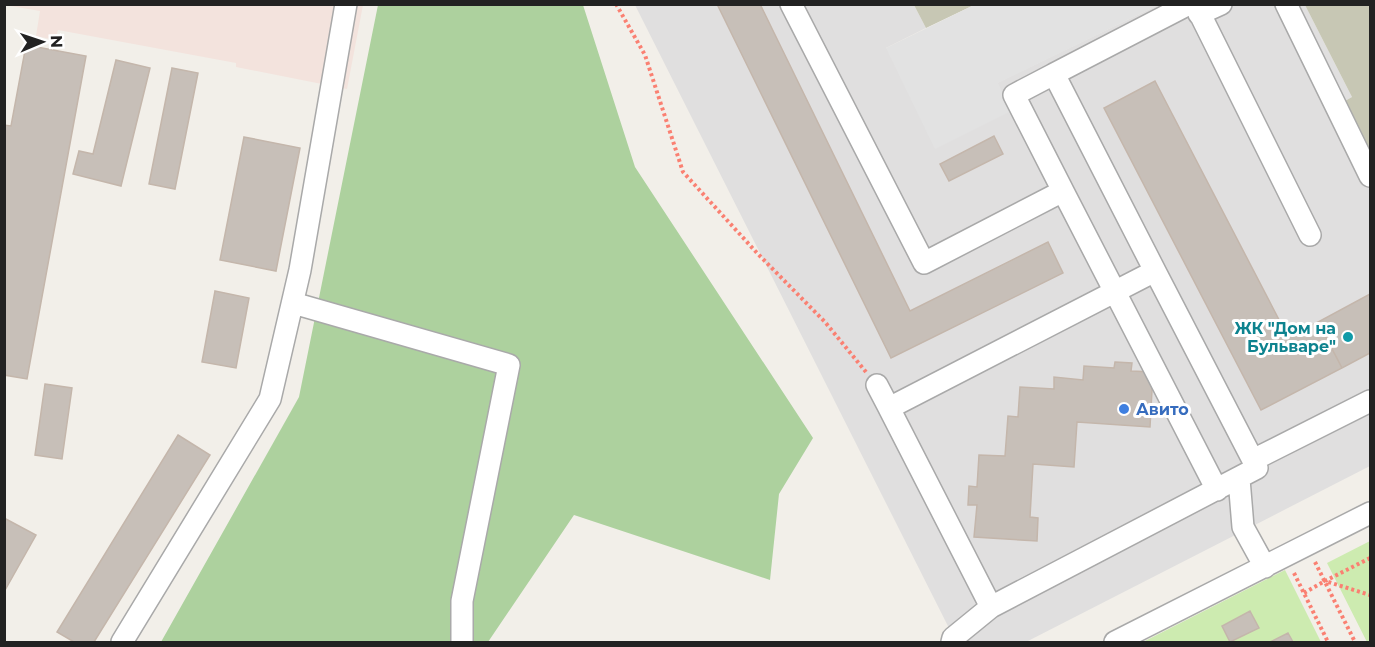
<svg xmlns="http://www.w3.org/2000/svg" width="1375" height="647" viewBox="0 0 1375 647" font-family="Montserrat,sans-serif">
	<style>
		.residential { fill: #e0dfdf }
		.military { fill: #f3e3dd }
		.construction { fill: #c7c7b4 }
		.grass { fill: #cdebb0 }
		.forest { fill: #add19e }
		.parking { fill: #e2e2e2 }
		.building { fill: #c7bfb8; stroke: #c4b6ab; stroke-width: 1.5 }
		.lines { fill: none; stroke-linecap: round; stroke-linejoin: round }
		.minor-casing { stroke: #a9a9a9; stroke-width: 24 }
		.path { stroke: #fa8072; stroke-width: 4; stroke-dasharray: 3 3; stroke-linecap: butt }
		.minor { stroke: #fff; stroke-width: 21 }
		.culture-dot { fill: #0f9aa8; stroke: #fff; stroke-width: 2 }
		.shop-dot { fill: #3f7fe0; stroke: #fff; stroke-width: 2 }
		.labels { text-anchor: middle; stroke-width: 6; stroke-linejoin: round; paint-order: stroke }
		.culture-label { font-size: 16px; font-weight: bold; fill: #0d838f; stroke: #fff; text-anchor: end }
		.shop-label { font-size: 16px; font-weight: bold; fill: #366cbe; stroke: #fff; text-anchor: start }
	</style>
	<rect width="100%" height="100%" fill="#f2efe9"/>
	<path class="residential" d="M635,5H914L926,28L886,48L997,83L1158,5H1305L1352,97L1345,101L1370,152V466L1026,642H956Z"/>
	<path class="military" d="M5,5H4H363L347,89L236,67V63L58,30L55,40L36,36L40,11Z"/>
	<path class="construction" d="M914,5H974L926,28Z
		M1305,5H1370V152L1345,101L1352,97Z"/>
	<path class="grass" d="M1370,541V642H1367L1327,563Z
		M1285,570L1321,642H1143Z"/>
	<path class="forest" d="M378,5H583L635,167L813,438L779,494L770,580L574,515L488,642H161L299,397Z"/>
	<path class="parking" d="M974,5H1158L998,83L1011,111L935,149L886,48Z"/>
	<path class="building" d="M717,4H760L910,311L1048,242L1063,273L891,358Z
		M26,45L86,56L27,379L4,375V125L11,126Z
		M116,60L150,68L121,186L73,174L79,151L93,154Z
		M172,68L198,73L175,189L149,184Z
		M1155,81L1288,337L1318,322L1342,368L1261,410L1104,108Z
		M994,136L1003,154L949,181L940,164Z
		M244,137L300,148L276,271L220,260Z
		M215,291L249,298L236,368L202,362Z
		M1370,294V353L1342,368L1318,322Z
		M1115,362L1132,363L1131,371L1153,372L1150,427L1077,422L1074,467L1033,464L1030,517L1038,518L1037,541L974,537L977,505H968L969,486L977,487L979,455L1005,456L1008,416L1018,417L1020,387L1054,389V377L1083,380L1084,366L1114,368Z
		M45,384L72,388L62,459L35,455Z
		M178,435L210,455L94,642H74L57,632Z
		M4,518L36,535L4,592Z
		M1250,611L1259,628L1230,642L1222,626Z
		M1288,633L1293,642H1270Z"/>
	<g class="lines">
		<g class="minor-casing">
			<path id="minor" d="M791,4L924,263L1063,191L1217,490
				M1195,4L1310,235
				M1286,4L1370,176
				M1199,14L1221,4
				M1054,74L1014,95L1063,191
				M293,303L509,365L462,601V642
				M877,385L889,408
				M1253,460L1370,401
				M1239,479L1243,527L1265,567
				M991,607L889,408L1155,271L1054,74L1189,4
				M122,642L270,399L300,270L346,4
				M952,642L953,638L991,607L1257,468L1155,271
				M1115,642L1370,513"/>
		</g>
		<path class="path" d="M616,4L645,55L683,172L757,253L825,322L866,372
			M1370,558L1325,581L1370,595
			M1315,562L1355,642
			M1294,573L1328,642
			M1304,593L1325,581"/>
		<use href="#minor" class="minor"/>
	</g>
	<circle class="culture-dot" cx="1348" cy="337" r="6"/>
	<circle class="shop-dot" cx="1124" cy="409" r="6"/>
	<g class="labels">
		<g class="culture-label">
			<text x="1336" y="334">ЖК "Дом на<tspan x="1336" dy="18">Бульваре"</tspan></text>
		</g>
		<g class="shop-label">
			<text x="1136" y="415">Авито</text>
		</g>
	</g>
	<rect width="1375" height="647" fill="none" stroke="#222222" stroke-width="12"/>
	<g transform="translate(42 42) rotate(88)" stroke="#ffffff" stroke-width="4.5" paint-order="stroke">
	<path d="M0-4.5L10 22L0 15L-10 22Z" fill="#222222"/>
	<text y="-9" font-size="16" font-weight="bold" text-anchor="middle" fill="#222222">N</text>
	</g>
</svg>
